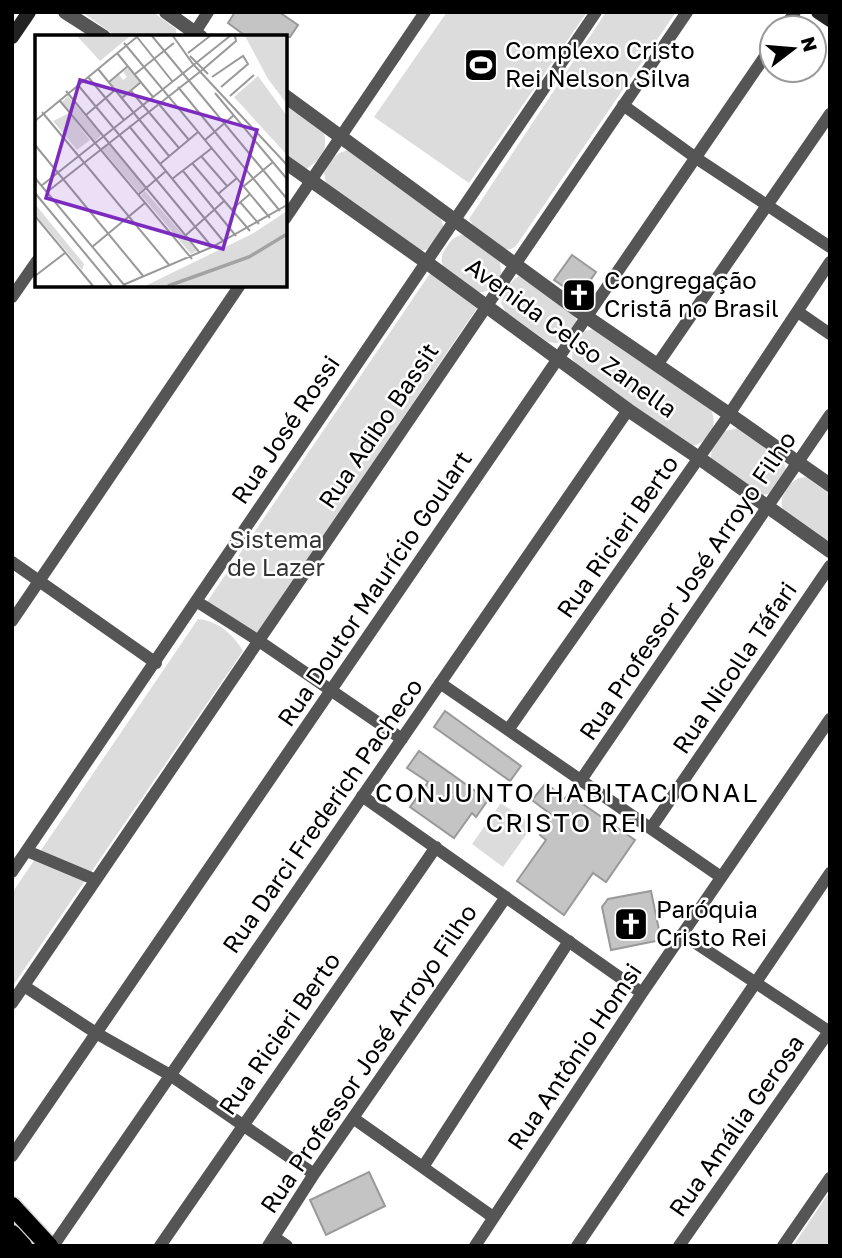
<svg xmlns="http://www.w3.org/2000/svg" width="842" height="1258" viewBox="0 0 842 1258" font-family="'Golos Text',sans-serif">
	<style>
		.green { fill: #dcdcdc }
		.building { fill: #c4c4c4; stroke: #999; stroke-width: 2 }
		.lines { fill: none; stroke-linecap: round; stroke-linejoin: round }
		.primary-casing { stroke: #dbdbdb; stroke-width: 21 }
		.minor { stroke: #555; stroke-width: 12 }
		.tertiary { stroke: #555; stroke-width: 14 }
		.secondary { stroke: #222; stroke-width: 14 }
		.primary { stroke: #000; stroke-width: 18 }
		.labels { text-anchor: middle; stroke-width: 5; stroke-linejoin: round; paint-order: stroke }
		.poi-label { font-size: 24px; fill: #000; stroke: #fff; text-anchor: start }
		.street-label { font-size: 24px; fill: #000; stroke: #fff }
		.park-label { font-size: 24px; fill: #333; stroke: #fff }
		.neighbourhood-label { font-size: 26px; letter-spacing: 2px; fill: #000; stroke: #fff }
		.inset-river { fill: none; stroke: #a3a3a3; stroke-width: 3.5 }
		.inset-road { fill: none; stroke: #999; stroke-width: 2 }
		.view { fill: #7b2cbf; fill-opacity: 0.15; stroke: #7b2cbf; stroke-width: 3.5 }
		.inset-edge { fill: none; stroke: #000; stroke-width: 3.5 }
	</style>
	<rect width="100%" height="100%" fill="#fff"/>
	<path class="green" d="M82,12H153L176,29L177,37H117Z
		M447,12H587L469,183L374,117Z
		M606,12H676L516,246C511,249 511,250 505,249C494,248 475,229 469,219Z
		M285,105L324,133C328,154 321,158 305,170L285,156Z
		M351,150L439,214L444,228L430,249L419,251L327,186L324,173C332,160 334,152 351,150Z
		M466,234L500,262C500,263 501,272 501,273C499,282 488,295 477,292C473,291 467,286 463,283C447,273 433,264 448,245C452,238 458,235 466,234Z
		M431,272L479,305L258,633L207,602Z
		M519,276L572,310L577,322L563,342L555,343L548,342L506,312L501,303C505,291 508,283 519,276Z
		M598,328L711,410C719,427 708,442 690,447L578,367L572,358L573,345L585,331Z
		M738,428L779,458L784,463L786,471L771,493L759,496L717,466L711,458L712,443L722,432Z
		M806,477L830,494V546C819,538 791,523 785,513C780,506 781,498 785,492C791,482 795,478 806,477Z
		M198,619C218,621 233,634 243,651L12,987V893Z
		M501,803L533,825L503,867L472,844Z
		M830,1191V1246H793Z"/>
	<path class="building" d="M235,12H279L298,25L290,37H247L228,23Z
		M572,255L596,272L579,297L554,280Z
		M445,711L521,766L510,781L434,727Z
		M419,751L488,800L476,817L472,813L454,838L410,807L428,782L407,768Z
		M546,783L565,799L568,794L635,840L606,882L593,873L564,915L517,881L546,840L540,835L553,816L532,800Z
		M651,891L661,940L611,950L602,907L608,899Z
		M369,1172L385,1206L326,1235L310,1200Z"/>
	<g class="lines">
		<g class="primary-casing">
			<path id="primary" d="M12,1206L49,1246
				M12,1234L23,1246"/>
		</g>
		<path class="minor" d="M784,28L795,12
			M192,37L208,12
			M623,105L696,158L830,247
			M285,219L425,12
			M12,297L37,261
			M798,312L830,334
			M657,365L830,114
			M12,562L156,663
			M196,601L259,641L402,739
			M12,621L240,285
			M440,683L721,877
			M508,730L724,422L830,262
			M581,780L830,415
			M362,796L642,993
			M651,828L830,566
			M27,851L96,880
			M12,872L596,12
			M682,934L830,1032
			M24,986L96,1033L170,1075L314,1174
			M12,1003L687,12
			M353,1118L493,1217
			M12,1156L772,46
			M423,1167L569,941
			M274,1237L287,1246
			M53,1246L628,410
			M160,1246L436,847
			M268,1246L314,1174L506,897
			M475,1246L642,993L830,719
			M577,1246L830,873
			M679,1246L830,1030
			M783,1246L830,1178"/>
		<path class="tertiary" d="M65,12L104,37
			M166,12L201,37
			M285,96L587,317L729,414L830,485
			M285,162L426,262L628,410L699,458L830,551"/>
		<path class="secondary" d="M818,12L830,20
			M12,37L29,12"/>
		<use href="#primary" class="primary"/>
	</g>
	<defs>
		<g id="stadium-square" transform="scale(1.75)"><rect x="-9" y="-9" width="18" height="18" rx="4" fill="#000" stroke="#fff"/><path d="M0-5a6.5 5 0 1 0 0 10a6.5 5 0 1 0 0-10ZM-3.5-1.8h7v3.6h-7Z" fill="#fff"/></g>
		<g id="church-square" transform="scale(1.75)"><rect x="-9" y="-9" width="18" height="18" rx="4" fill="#000" stroke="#fff"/><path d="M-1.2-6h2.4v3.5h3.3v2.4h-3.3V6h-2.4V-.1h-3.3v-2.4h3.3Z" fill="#fff"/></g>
	</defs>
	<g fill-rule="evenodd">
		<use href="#stadium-square" x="481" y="65"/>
		<use href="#church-square" x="579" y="295"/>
		<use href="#church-square" x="631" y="924"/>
	</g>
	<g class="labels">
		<g class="poi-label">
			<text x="505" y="59">Complexo Cristo<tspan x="505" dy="28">Rei Nelson Silva</tspan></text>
			<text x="604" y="289">Congregação<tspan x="604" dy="28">Cristã no Brasil</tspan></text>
			<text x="656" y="918">Paróquia<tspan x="656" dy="28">Cristo Rei</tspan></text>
		</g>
		<g class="street-label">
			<text transform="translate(571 338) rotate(36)" y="8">Avenida Celso Zanella</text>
			<text transform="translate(379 426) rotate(-56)" y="8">Rua Adibo Bassit</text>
			<text transform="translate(286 430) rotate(-56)" y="8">Rua José Rossi</text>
			<text transform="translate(618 537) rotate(-55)" y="8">Rua Ricieri Berto</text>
			<text transform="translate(688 586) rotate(-56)" y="8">Rua Professor José Arroyo Filho</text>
			<text transform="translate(375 589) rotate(-56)" y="8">Rua Doutor Maurício Goulart</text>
			<text transform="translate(735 668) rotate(-56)" y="8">Rua Nicolla Táfari</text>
			<text transform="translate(323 816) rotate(-55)" y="8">Rua Darci Frederich Pacheco</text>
			<text transform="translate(280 1034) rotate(-55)" y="8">Rua Ricieri Berto</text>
			<text transform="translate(575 1057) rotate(-56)" y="8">Rua Antônio Homsi</text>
			<text transform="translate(369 1059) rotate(-56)" y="8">Rua Professor José Arroyo Filho</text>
			<text transform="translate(737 1126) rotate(-55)" y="8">Rua Amália Gerosa</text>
		</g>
		<g class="park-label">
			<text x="276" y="548">Sistema<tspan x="276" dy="28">de Lazer</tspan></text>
		</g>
		<g class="neighbourhood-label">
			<text x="567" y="802">CONJUNTO HABITACIONAL<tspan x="567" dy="30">CRISTO REI</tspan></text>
		</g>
	</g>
	<g transform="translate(35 35)">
		<rect width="252" height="252" fill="#fff"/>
		<path d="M42,1H95L65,26ZM210,1H252V69L233,44ZM93,33L105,47L87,62L75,47L84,40L88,45L92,42L88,37ZM223,41L252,81V120L199,62ZM33,61L66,100L60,106L27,67ZM34,78L55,105L42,115L18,86ZM73,108L110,152L104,158L66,113ZM110,156L162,216L156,219L106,160ZM0,169L49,229L47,235L0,179ZM252,176V251H110L217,199Z" fill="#dcdcdc"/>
		<path class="inset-river" d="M133,251L214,222L252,199"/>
		<path class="inset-road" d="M117,1L252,164M138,1L158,29L252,130M102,2L137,46M89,8L235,183M82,18L118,62M153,18L175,1M155,21L173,39M63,34L134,121M100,39L139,8M53,42L89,85M177,42L208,21L213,29L186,52M74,47L93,31M43,50L177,212M143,52L245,176M31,56L165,218M96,56L144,113M180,58L252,144M195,61L219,40M87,63L106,47M25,66L157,224M123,68L154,105M7,77L135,231M51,80L80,55M0,86L103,1M94,91L189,207M170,105L199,80M0,110L109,242M166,121L192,151M157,128L215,196M125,129L163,97M148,136L201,201M0,143L90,251M137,144L177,113M6,151L195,1M209,151L238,127M12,157L166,36L201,6L200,1M0,158L77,251M183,159L202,143M103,160L131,136M205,167L224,189M196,175L215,159M0,181L58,251M151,200L189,166M57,212L110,168M0,241L30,218M88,250L177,212L252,170"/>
		<path class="view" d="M45,45L222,95L188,214L11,163Z"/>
		<rect width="252" height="252" class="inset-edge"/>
	</g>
	<rect width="842" height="1258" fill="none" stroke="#000000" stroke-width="28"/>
	<g transform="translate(793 49) rotate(74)"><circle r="33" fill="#ffffff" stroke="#999999" stroke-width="2"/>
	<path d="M0-5L12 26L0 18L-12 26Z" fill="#000000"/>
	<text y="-10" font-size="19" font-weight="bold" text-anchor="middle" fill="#000000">N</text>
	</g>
</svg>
